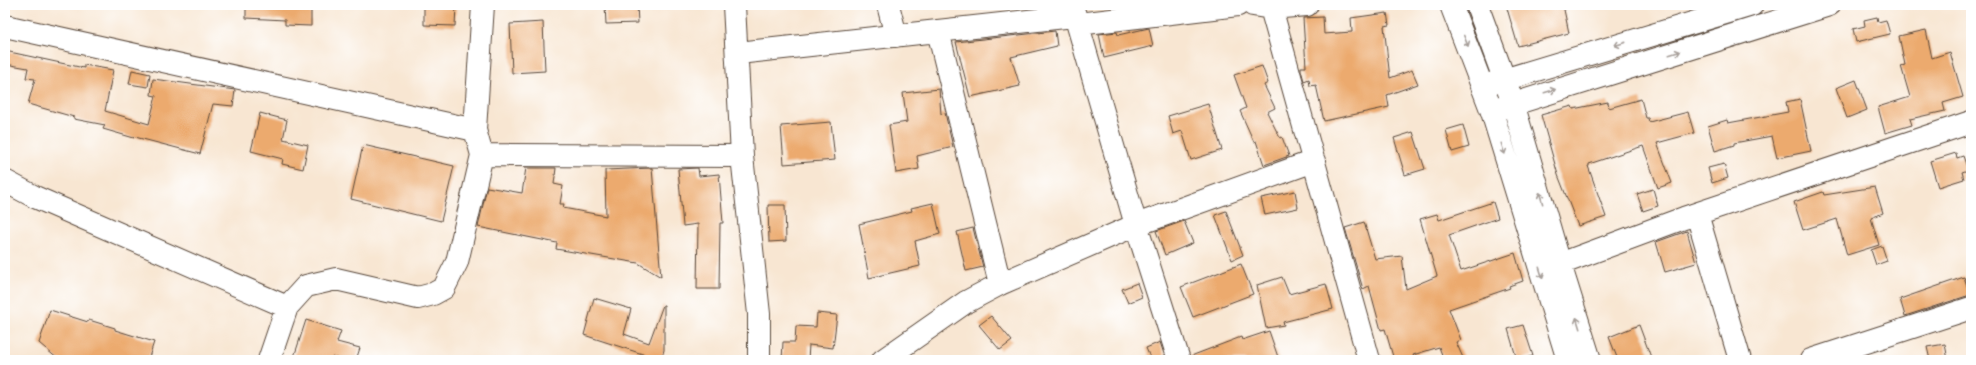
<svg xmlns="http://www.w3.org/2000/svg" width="1976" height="365" viewBox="0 0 1976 365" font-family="'Libre Bodoni',serif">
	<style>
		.building { fill: #ecaa6e }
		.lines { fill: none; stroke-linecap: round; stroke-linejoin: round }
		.minor-casing { stroke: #574639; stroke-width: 24 }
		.minor { stroke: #fff; stroke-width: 22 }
		.oneway { stroke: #a79f9a }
	</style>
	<rect width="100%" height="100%" fill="#fff"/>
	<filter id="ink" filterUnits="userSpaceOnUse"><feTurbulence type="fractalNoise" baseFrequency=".025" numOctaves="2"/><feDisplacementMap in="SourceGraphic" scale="8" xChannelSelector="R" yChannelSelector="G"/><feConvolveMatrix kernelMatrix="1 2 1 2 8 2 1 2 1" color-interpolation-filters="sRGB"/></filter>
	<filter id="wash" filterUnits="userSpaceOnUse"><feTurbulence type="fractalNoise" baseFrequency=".012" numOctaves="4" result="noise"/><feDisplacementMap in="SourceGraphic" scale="16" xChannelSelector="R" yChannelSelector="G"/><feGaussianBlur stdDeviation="0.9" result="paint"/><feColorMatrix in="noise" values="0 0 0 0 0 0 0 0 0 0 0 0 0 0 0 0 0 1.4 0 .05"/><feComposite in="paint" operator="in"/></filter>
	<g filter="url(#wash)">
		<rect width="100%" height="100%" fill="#f8e6d2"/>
		<g id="blocks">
			<path class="building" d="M246,5H311V26L285,25V20L246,18Z
				M424,5H456L455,26L424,25Z
				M605,5H637L638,23L606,24Z
				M1506,5H1563L1569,33L1518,46Z
				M1387,13L1389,25L1384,26L1390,78L1412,70L1418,84L1387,95L1389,107L1324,121L1316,85L1310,86L1309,79L1304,81L1301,70V67H1306L1303,18L1323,17L1324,34L1352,32L1351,18Z
				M1877,17L1878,22L1886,20L1890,34L1856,42L1853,29L1865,26L1864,20Z
				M543,22L545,71L512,73L510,24Z
				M1149,28L1153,46L1104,58L1099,34L1117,32L1118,35Z
				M1926,30L1932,58L1950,52L1963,97L1943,103L1945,111L1910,119L1912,125L1885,133L1878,107L1910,97L1901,66L1905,65L1899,36Z
				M1055,31L1057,46L1011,57L1020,86L970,97L956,42Z
				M5,51L84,68V65L113,70L105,111L149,124L156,96L151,95L153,79L235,90L233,106L213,104L200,154L135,137L134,138L103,129L105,125L74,119V117L28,104L35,79L26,78L28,68L5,64Z
				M1262,66L1268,83L1264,85L1275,108L1267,112L1280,138L1282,137L1289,156L1264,165L1256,141L1254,142L1240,111L1246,108L1234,75Z
				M132,70L150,74L148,87L129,84Z
				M1856,80L1867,110L1847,118L1836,88Z
				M939,89L941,114L945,113L953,147L917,156L919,169L896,173L889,125L907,122L903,93Z
				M1641,99L1646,118H1648L1649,122L1688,112L1694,133L1657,143L1672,183L1658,188L1643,146L1589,164V166H1588L1606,217L1578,226L1558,175L1541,115L1572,106L1573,109L1608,102L1609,108Z
				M1800,99L1811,151L1777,158L1772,136L1734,143V145L1715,151L1708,126L1727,120L1728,123L1788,112L1786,102Z
				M1208,104L1222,150L1191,160L1182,131L1173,134L1168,116Z
				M260,113L287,120L283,139L308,145L303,169L282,164L283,159L251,151Z
				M831,122L835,160L784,164L781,126Z
				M1463,125L1469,147L1452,152L1446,130Z
				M1413,132L1425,169L1405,175L1394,138Z
				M363,145L454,166L441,221L351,199Z
				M1956,153L1957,158L1963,156L1968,170L1962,172L1964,179L1938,187L1930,161Z
				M1724,164L1728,178L1712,183L1708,168Z
				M526,168H556L554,184L563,186L560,204H564L563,208L606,216L605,170L652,168L661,277L638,263L556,249L557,243L478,227L487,187L522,193Z
				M698,168L699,176L719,174L723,223H720L719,289H697L698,224L683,226L678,169Z
				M1875,187L1883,213L1871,218L1879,245L1847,255L1837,219L1803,230L1794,202L1823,192L1824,195Z
				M1653,189L1658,206L1643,211L1637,194Z
				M1295,191L1298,208L1265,215L1261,198Z
				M1493,202L1498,218L1449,235L1461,271L1515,253L1523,281L1509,286L1510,288L1449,309L1461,340L1456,342L1464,360H1444L1439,347L1413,355L1415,360H1394L1385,329L1381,330L1369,286L1363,289L1345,228L1364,222L1375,259L1402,256L1406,289L1437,276L1420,219L1437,214L1439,220Z
				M933,203L940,234L915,241L920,266L869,278L859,224L912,211L911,208Z
				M768,205H785L786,241L769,242Z
				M1226,211L1243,255L1232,260L1215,215Z
				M1184,221L1193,243L1165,255L1156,231Z
				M973,228L983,267L966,271L957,232Z
				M1687,231L1696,263L1665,272L1656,242Z
				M1882,246L1887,261L1876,265L1871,250Z
				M1241,264L1253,294L1193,317L1181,287Z
				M1282,277L1289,294L1326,284L1333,309L1283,322L1284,325L1266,328L1257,285Z
				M1964,277L1970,295L1905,316L1900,299Z
				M1137,283L1142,297L1128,303L1122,289Z
				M594,298L631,309L624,334L649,343L663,305H664V350L661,360L584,335Z
				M50,310L88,322L89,320L115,328V330L154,342L148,360H59L39,343Z
				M817,313L837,315L833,348L809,345L808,360H782L783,342H795L796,326L816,327Z
				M991,316L1012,341L1000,350L979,325Z
				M306,320L341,331L337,342L360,348L356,360H343L332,357L331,360H293Z
				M1523,325L1533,356L1517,360L1508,329Z
				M1639,325L1652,360H1618L1609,337Z
				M1269,331L1279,360H1191V356L1241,337L1242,340Z
				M1160,342L1166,360H1151L1146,348Z
				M1945,344L1948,360H1930L1927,347Z"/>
		</g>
	</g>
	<g filter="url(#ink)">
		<use href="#blocks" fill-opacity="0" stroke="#574639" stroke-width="1"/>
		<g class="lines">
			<g class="minor-casing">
				<path id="minor" d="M734,5L742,156L759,314V360
					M888,5L896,36
					M1072,5L1136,225L1179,360
					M1253,5L1271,8L1307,5
					M1451,5L1492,112L1568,360
					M1477,5L1513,103L1560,264L1590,360
					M1271,8L1369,360
					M1078,24L1238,5
					M5,26L475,130
					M938,31L1000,284
					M738,53L1074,16
					M1490,84L1752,5
					M1501,108L1829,5
					M482,155L742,156
					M5,181L35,197L287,307
					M1697,214L1740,360
					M1560,264L1684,218L1971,122
					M269,360L287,307L306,286L336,279L418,298L433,294L444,288L457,262L482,155L475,130L483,5
					M883,360L966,302L1000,284L1136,225L1314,161
					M1811,360L1971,308"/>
			</g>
			<use href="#minor" class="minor"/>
		</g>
		<defs><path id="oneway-shaft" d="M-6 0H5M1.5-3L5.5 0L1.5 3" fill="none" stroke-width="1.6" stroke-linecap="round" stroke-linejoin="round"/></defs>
		<g class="oneway">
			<use href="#oneway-shaft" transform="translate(1466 41) rotate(68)"/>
			<use href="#oneway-shaft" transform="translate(1620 44) rotate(163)"/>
			<use href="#oneway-shaft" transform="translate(1675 53) rotate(-17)"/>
			<use href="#oneway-shaft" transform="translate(1550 91) rotate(-17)"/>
			<use href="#oneway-shaft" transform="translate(1503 149) rotate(73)"/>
			<use href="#oneway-shaft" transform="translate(1541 198) rotate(-106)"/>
			<use href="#oneway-shaft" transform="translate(1541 273) rotate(73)"/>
			<use href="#oneway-shaft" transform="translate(1578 323) rotate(-107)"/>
		</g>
	</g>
	<rect width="1976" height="365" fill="none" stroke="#fff" stroke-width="20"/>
</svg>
